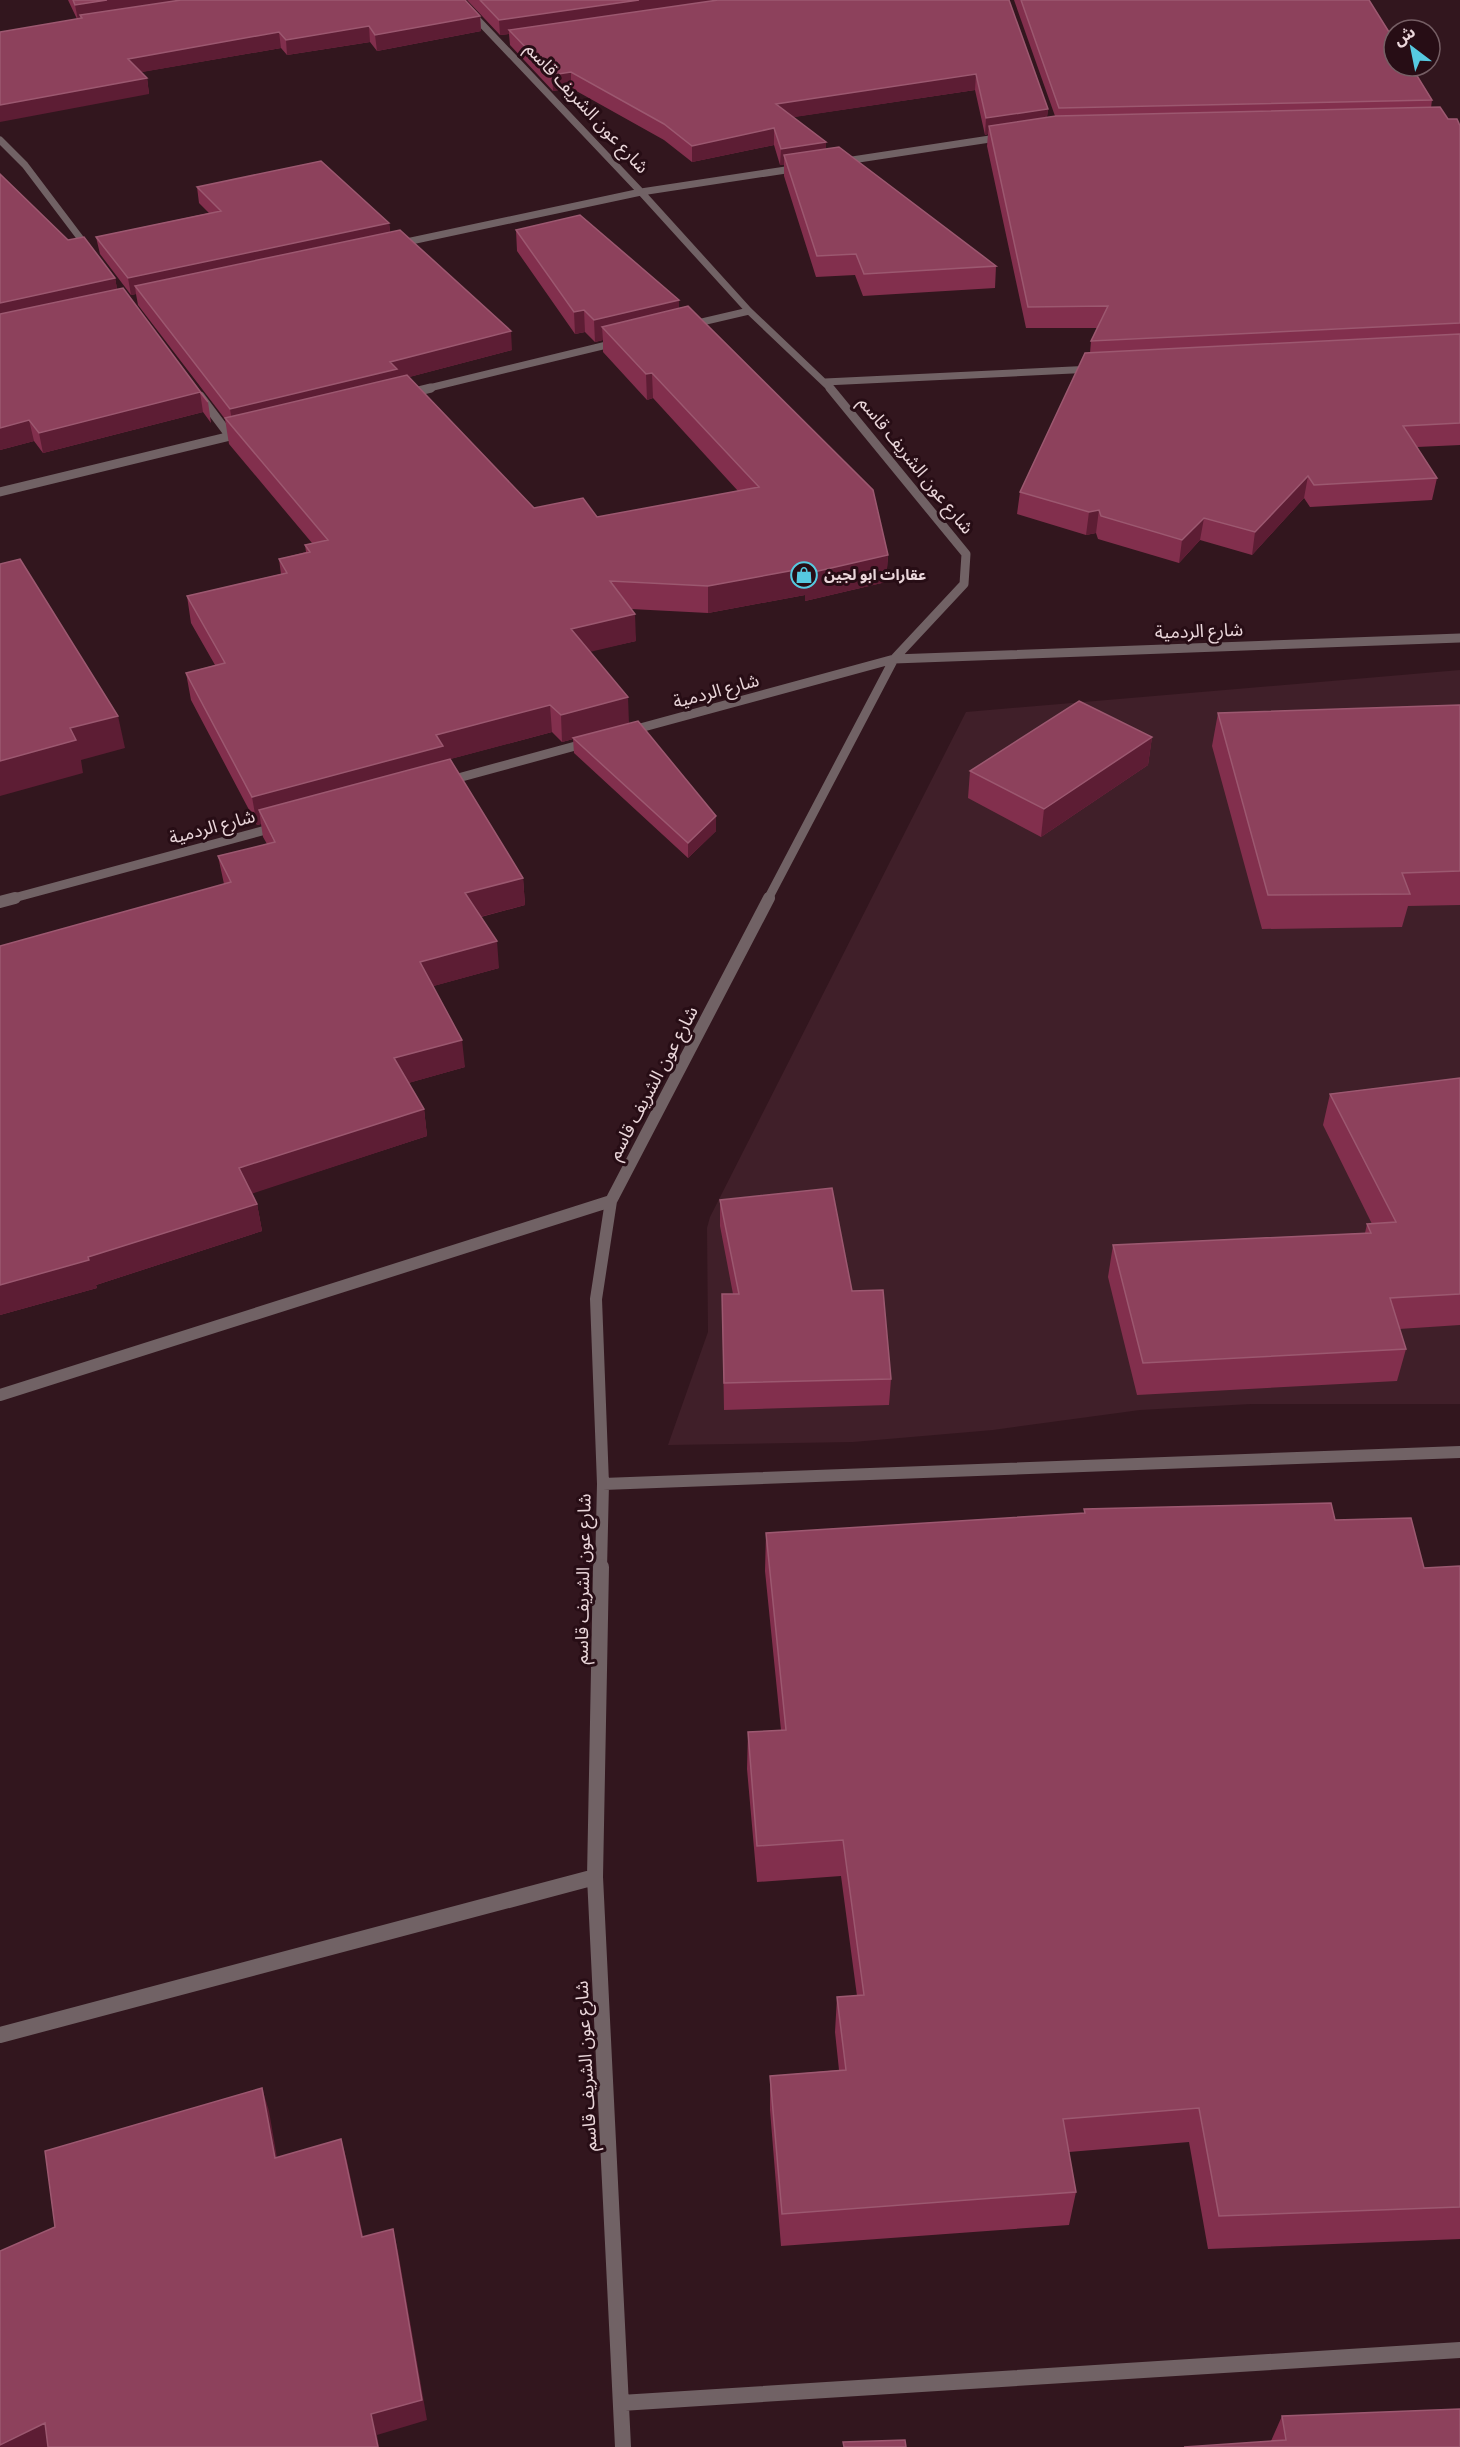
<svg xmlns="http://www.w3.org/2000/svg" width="1460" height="2447" viewBox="0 0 1460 2447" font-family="'Roboto Condensed','Noto Sans Arabic',sans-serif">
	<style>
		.built { fill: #401f29 }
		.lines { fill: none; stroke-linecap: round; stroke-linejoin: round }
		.minor-far3 { stroke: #716265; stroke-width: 7 }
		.minor-far2 { stroke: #716265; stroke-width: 9 }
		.minor-far1 { stroke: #716265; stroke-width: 12 }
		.minor { stroke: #716265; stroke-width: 16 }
		.wall { fill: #822f4d }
		.shaded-wall { fill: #5d1d34 }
		.building { fill: #8d415c; stroke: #9c5870; stroke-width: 1.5 }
		.labels { text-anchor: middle; stroke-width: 6; stroke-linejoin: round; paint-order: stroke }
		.far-poi-label { font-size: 15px; font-weight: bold; fill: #ebd7db; stroke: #270d15; text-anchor: start }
		.street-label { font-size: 18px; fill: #ebd7db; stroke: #270d15 }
	</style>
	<rect width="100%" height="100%" fill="#32161e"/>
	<path class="built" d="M1460,670V1404H1251L1140,1410L993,1430L853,1442L668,1445L708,1332L707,1228L710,1217L966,712Z"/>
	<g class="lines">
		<path class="minor-far3" d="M459,0L641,192L749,311L831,389
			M0,140L25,165L90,251
			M839,162L1003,137
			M397,244L641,192L799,168
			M689,325L749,311
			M825,382L1093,369
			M425,389L619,342"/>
		<path class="minor-far2" d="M406,394L431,388
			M200,396L230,436
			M0,492L243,433
			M629,731L894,659L1460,638
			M447,781L590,742
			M10,899L277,827
			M768,899L894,659L964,584L966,554L830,388"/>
		<path class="minor-far1" d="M0,902L15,898
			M0,1395L611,1201
			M603,1484L1460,1452
			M601,1569L603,1484L596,1299L611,1201L769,898"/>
		<path class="minor" d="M601,1567L595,1877L623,2447
			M0,2035L595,1877
			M621,2403L1460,2350"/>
	</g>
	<path class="wall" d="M68,0H465L480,16L481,31L377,51L370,42L287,55L281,48L141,72L147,78L149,94L77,19Z
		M467,0H1009L1048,109L1047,117L1055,116L1014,0H1369L1432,100L1431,108L1448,119L1460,126V445L1417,447L1437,478L1432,500L1310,507L1304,498L1252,555L1200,540L1179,563L1098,539L1096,533L1086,535L1017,514L1020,492L1090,353L1091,341L1097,328H1026L987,146L988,134L985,135L975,90L793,117L826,149L996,266L995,288L863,296L855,275L816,277L784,176V165H780L774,145L692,162L664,140L571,88L553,91L510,45L509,34L500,35Z
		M0,174L68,240L115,278L117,289L208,402L211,423L203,412L43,453L34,441L0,450Z
		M197,187L389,223L390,232L512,350L409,377L534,508L597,517L738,491L653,398L647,400L603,352V340L595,342L585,332L575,334L517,251L516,230L679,300V309L888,555L886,582L805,601V595L708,613L631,609L636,641L590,651L629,723L716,831L688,858L574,753L573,739L562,742L552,732L450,759L523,878L525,905L481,917L499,968L433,986L465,1067L408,1083L424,1109L427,1136L252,1193L257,1204L262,1231L96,1285L97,1288L0,1315V946L224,884L218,856L267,844L263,837L261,824L257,825L191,700L186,673L215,665L191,623L187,596L281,574L279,559L306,552L305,545L312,543L229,444L225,419L138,305L136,294L131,295L100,254L96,237L209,213L199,203Z
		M1460,705V905L1408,906L1402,927L1262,929L1212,746L1218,713Z
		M1152,737L1148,765L1041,837L968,798L970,771Z
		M1460,1078V1325L1399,1329L1406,1349L1397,1381L1137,1395L1108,1277L1113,1245L1365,1233L1367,1224H1372L1323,1125L1330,1094Z
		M720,1200L852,1291L891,1379L889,1405L724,1410L722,1294H733L720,1226Z
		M1084,1509L1335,1520L1424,1568L1460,1566V2239L1208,2249L1189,2142L1069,2152L1076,2192L1069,2225L781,2246L770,2110V2076L839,2070L835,2032L837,1997L857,1996L841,1876L757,1882L747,1769L748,1732L781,1730L765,1571L766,1533L1084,1513Z
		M1282,2416L1460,2447L1271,2441Z"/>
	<path class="shaded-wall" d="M107,0H208L80,15L81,20H78L75,5Z
		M639,0H746L509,30V34L500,35L499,20Z
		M480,16L481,31L377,51L375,35Z
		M369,26L370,42L287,55L286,40Z
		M279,32L281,48L131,74L128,59Z
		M571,72V88L553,91L552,75Z
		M976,74L975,90L775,120L776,104Z
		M147,78L149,94L0,122V105Z
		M1048,109L1046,125L989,126L988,134L985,135L986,118Z
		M774,128V145L692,162V146Z
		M826,142V159L784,155V165H780L781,149Z
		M389,223L391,240L135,286L136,294L131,295L128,278Z
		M115,278L119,298L0,323V303Z
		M679,300V322L602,327L603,340L595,342L594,320Z
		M584,310L585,332L575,334L574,312Z
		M511,331L512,350L398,380L233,427L230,409L390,362Z
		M652,373L653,398L647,400L646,374Z
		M200,392L203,412L43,453L39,433Z
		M29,420L34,441L0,450V428Z
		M1308,476L1304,498L1252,555L1255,532Z
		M1099,510L1096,533L1086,535L1089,512Z
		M1204,518L1200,540L1179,563L1182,540Z
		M888,555L886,582L805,601V595L708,613V586L806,568Z
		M635,614L636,641L573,656L571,629Z
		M628,697L629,724L562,742L561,715Z
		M550,705L552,732L259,810L261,824L257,825L252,797L436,735Z
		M118,716L125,748L81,760L83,773L0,796V761L70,728Z
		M1152,737L1148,765L1041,837L1044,809Z
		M716,816V831L688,858V843Z
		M523,878L525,905L468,920L465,893Z
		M497,941L499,968L423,989L420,962Z
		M462,1040L465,1067L398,1086L394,1058Z
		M424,1109L427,1136L245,1196L239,1168Z
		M257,1204L262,1231L96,1285L97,1288L0,1315V1285Z
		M262,2088L269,2111L281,2181L275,2158Z
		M341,2139L347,2161L368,2259L362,2237Z
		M393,2229L398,2251L427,2420L377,2435L379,2447H378L371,2414Z
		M45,2423L48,2447H0V2445Z"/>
	<path class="building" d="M73,0H107L75,5Z
		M181,0H465L480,16L375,35L369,26L286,40L279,32L128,59L147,78L0,105V32L82,18L80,15Z
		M480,0H639L499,20Z
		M718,0H1009L1048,109L986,118L976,74L776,104L826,142L781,149L774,128L692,146L664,124L571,72L552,75L509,30Z
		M1021,0H1369L1394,40V66H1411L1432,100L1059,108Z
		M1440,107L1448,119H1457L1460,126V323L1091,341L1108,306L1028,307L989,126L1056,116Z
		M839,147L996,266L864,274L856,254L817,256L784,155Z
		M321,161L389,223L128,278L96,237L221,211L197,187Z
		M0,174L68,240L84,237L115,278L0,303Z
		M580,215L679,300L594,320L584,310L574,312L516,230Z
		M400,230L511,331L390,362L397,369L230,409L135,286Z
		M123,288L208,402L200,392L39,433L29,420L0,428V314Z
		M688,306L873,490L888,555L805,574L806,568L708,586L610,581L635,614L571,629L628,697L561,715L550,705L436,735L443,746L252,797L186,673L225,663L187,596L287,573L279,559L310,552L305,545L328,540L225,418L407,375L534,508L583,498L597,517L759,487L652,373L646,374L602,327Z
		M1460,334V423L1403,426L1437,478L1314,485L1308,476L1255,532L1204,518L1182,540L1101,516L1099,510L1089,512L1020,492L1085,353Z
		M20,559L118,716L70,728L76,740L0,761V564Z
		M1079,701L1152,737L1044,809L970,771Z
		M1460,705V871L1402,873L1410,894L1268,895L1218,713Z
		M638,721L716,816L688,843L573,738Z
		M450,759L523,878L465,893L497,941L420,962L462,1040L394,1058L424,1109L239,1168L257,1204L88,1257L89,1260L0,1285V946L231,882L218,856L275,842L259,810Z
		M1460,1078V1294L1390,1298L1406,1349L1143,1363L1113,1245L1371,1233L1367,1224L1396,1222L1330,1094Z
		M832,1188L852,1291L883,1290L891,1379L724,1383L722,1294H739L720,1200Z
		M1331,1503L1335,1520L1411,1518L1424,1568L1460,1566V2207L1219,2216L1199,2108L1063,2119L1076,2192L782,2214L770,2076L846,2070L837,1997L864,1995L843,1840L757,1846L748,1732L786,1730L766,1533L1085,1513L1084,1509Z
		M262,2088L275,2158L341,2139L362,2237L393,2229L422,2400L371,2414L378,2447H48L45,2423L0,2445V2251L55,2227L45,2151Z
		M1460,2409V2447H1184L1286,2440L1282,2416Z
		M905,2440L906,2447H844L843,2442Z"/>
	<defs>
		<g id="shop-ring" transform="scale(1.35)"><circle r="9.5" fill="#270d15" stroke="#56c9e0" stroke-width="1.5"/><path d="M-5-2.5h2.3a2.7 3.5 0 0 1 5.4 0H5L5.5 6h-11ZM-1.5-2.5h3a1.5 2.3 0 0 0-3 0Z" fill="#56c9e0"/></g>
	</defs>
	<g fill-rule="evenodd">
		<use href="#shop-ring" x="804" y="575"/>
	</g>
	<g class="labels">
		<g class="far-poi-label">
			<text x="824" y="580">عقارات ابو لجين</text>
		</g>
		<g class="street-label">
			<text transform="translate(587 108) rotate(47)" y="6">شارع عون الشريف قاسم</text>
			<text transform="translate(916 465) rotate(51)" y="6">شارع عون الشريف قاسم</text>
			<text transform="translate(1199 631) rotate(-2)" y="6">شارع الردمية</text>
			<text transform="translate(716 691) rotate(-15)" y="6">شارع الردمية</text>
			<text transform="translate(212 827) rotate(-15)" y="6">شارع الردمية</text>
			<text transform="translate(653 1083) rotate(-62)" y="6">شارع عون الشريف قاسم</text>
			<text transform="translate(583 1579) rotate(-89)" y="6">شارع عون الشريف قاسم</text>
			<text transform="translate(586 2066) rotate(-93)" y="6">شارع عون الشريف قاسم</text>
		</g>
	</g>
	<g transform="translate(1412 48) rotate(328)"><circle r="28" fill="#270d15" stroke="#755e64" stroke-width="1.5"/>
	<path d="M0-4.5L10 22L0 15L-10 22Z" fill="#56c9e0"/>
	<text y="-9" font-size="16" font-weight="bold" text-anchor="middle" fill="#ebd7db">ش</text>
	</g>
</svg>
